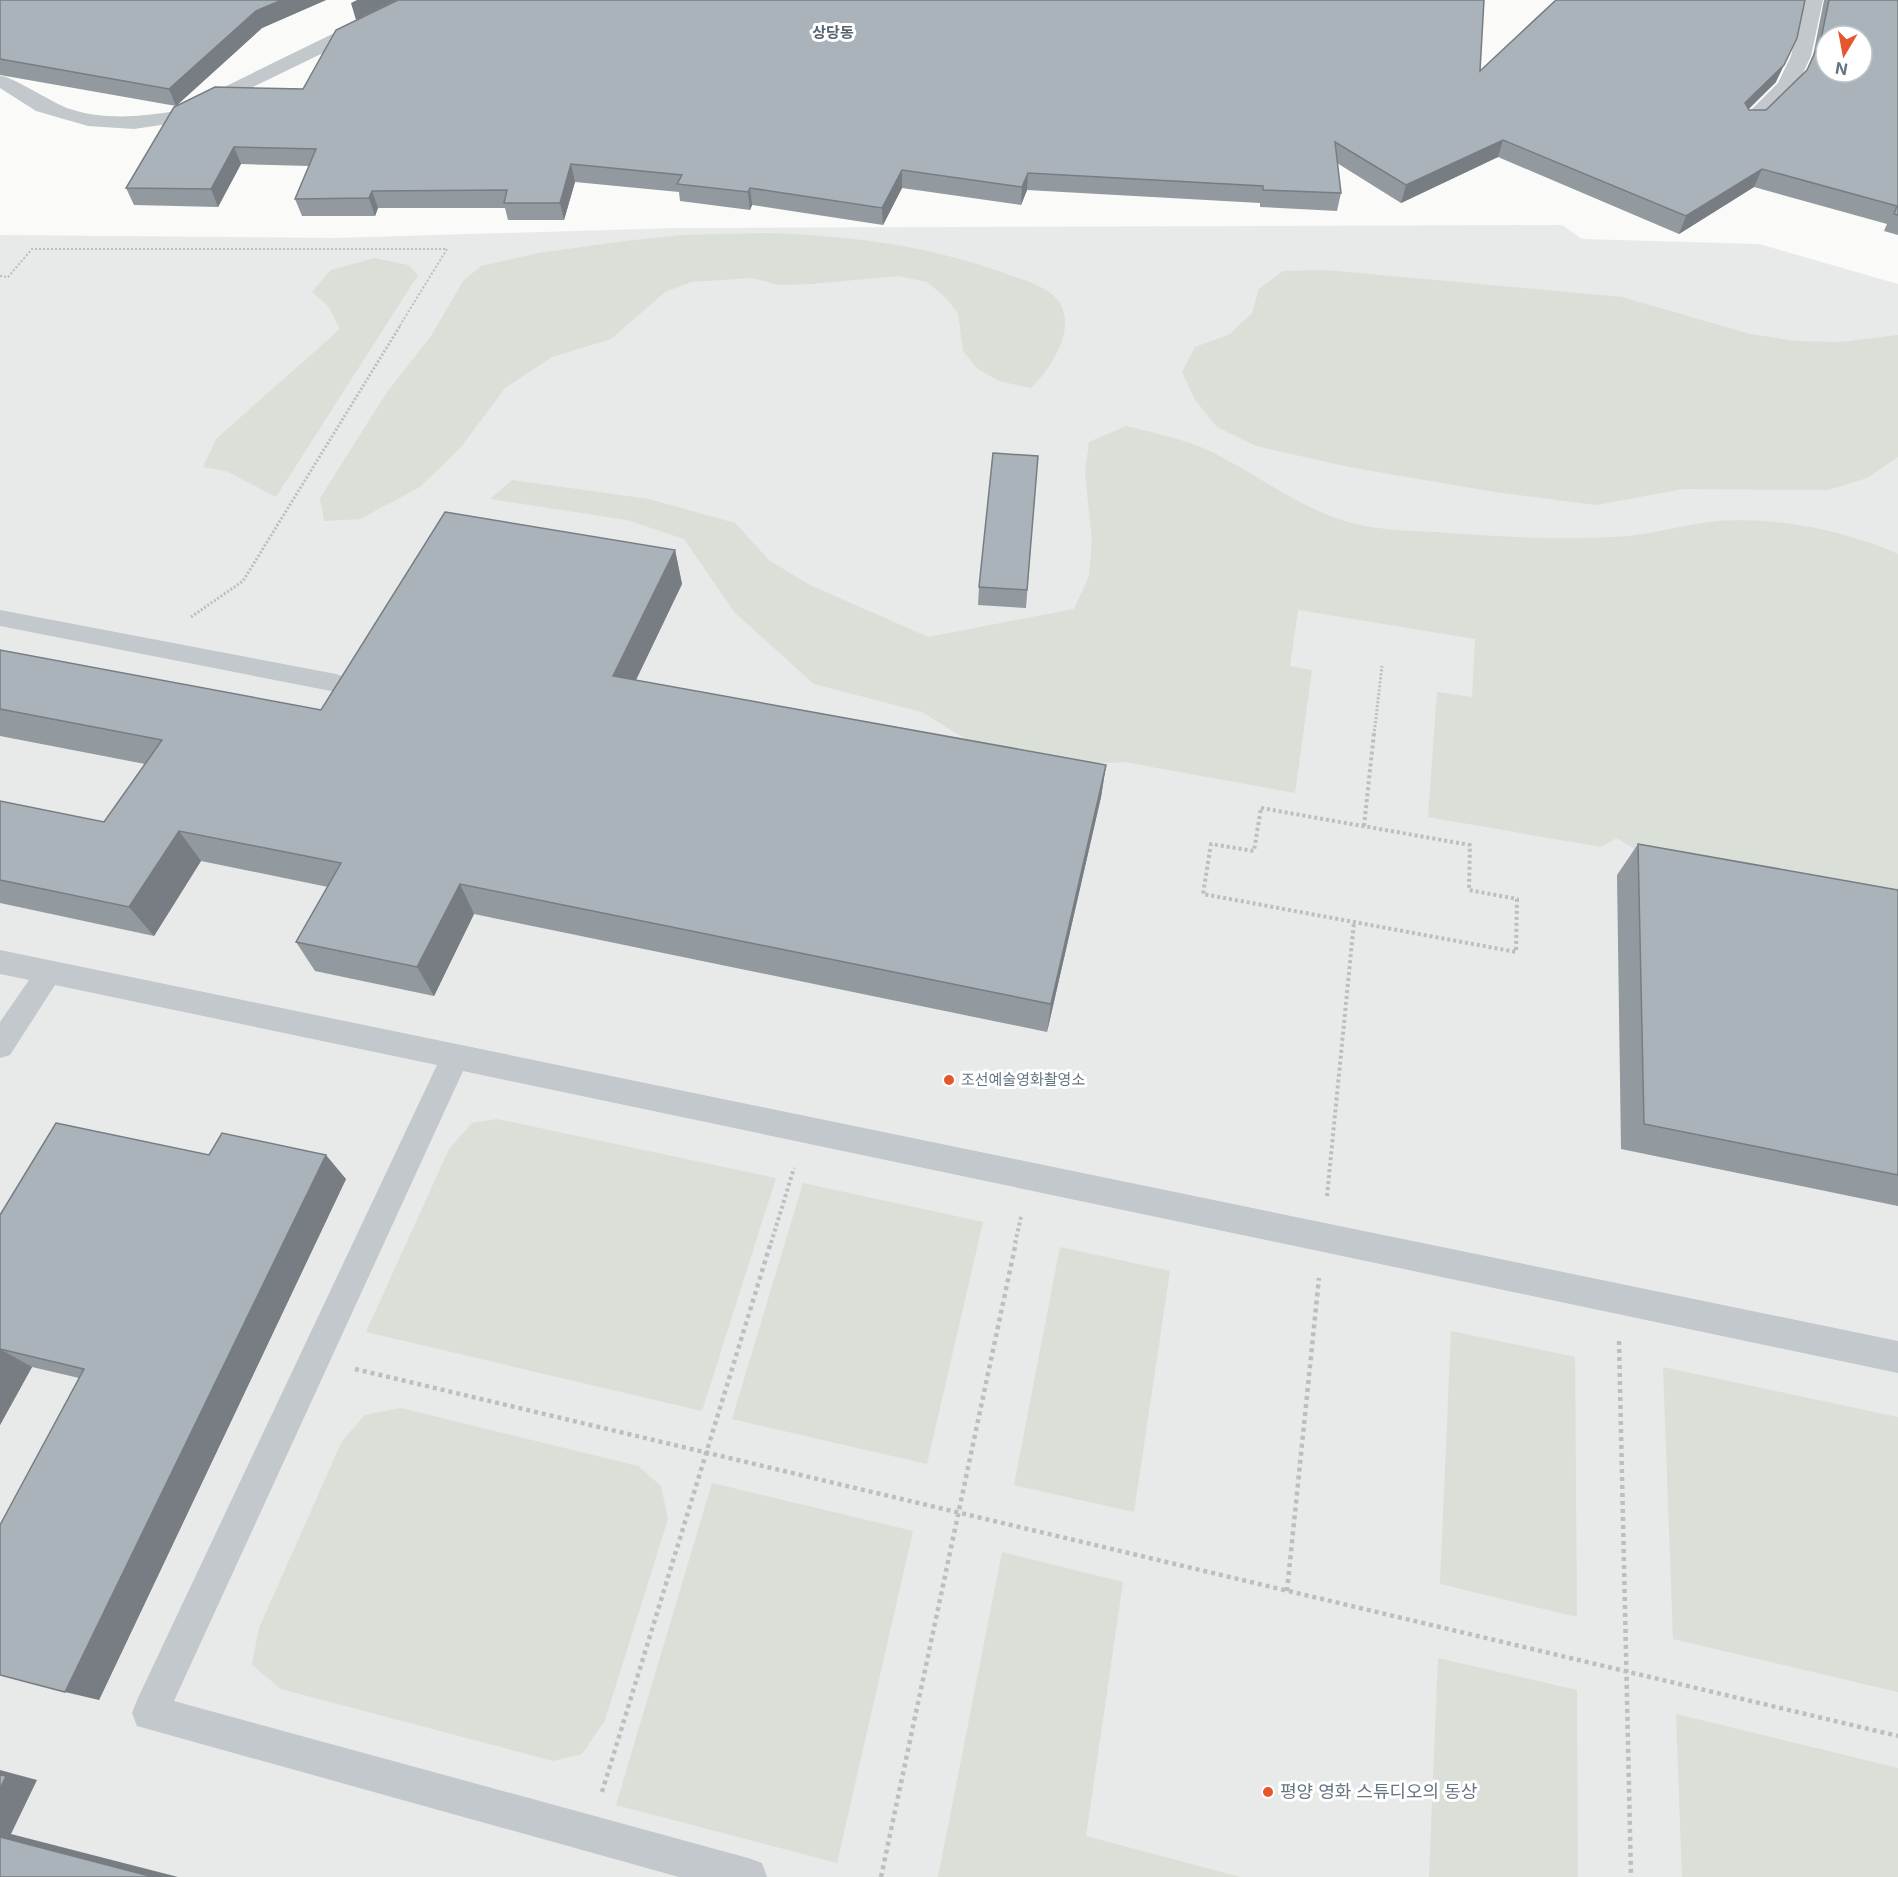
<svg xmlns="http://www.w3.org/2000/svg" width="1898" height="1877" viewBox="0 0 1898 1877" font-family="Inter,'Noto Sans KR',sans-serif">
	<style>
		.built { fill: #e8e9e9 }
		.green { fill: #dadfd7 }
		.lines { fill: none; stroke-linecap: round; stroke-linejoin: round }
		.path-far3 { stroke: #bbbfc2; stroke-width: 2; stroke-dasharray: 2 2; stroke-linecap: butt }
		.path-far2 { stroke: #bbbfc2; stroke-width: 3; stroke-dasharray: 2 2; stroke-linecap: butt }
		.path-far1 { stroke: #bbbfc2; stroke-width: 4; stroke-dasharray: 3 3; stroke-linecap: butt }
		.path { stroke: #bbbfc2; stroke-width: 4.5; stroke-dasharray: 4 4; stroke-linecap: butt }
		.lane { fill: #c3c8cc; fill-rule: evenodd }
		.street { fill: #c3c8cc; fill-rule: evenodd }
		.wall { fill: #929a9f }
		.shaded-wall { fill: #777d82 }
		.building { fill: #aab3b9; stroke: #777d82; stroke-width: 1.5; fill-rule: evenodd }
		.poi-dot { fill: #e4572e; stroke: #fff; stroke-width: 2 }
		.labels { text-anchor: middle; stroke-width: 6; stroke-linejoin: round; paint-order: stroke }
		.far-quarter-label { font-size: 15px; font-weight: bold; fill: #57646e; stroke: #fff }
		.poi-label { font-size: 15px; fill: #657683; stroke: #fff; text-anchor: start }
		.near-poi-label { font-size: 18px; fill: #657683; stroke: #fff; text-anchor: start }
	</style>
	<rect width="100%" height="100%" fill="#fafaf8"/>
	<path class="built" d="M1562,225L1582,239L1759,244L1898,284V1877H0V235L335,238L676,228Z"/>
	<path class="green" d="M768,233C853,236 926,245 1007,274C1023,280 1043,285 1056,298C1080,326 1051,368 1031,388L999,381L978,369L963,351L958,313L945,297L927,282L899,276L810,284L779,285L752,278L691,282L665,292L611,339L552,357L505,388L461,447L420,487L360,519L324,521L320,498L387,392L431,336L463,281L481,266L539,253L625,241L682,235Z
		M375,258L408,265L418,275L276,497L226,471L203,467L216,439L340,329L329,307L312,292L331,270Z
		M1325,270L1622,297L1750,334L1796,341L1840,342L1898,335V457L1867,478L1828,490L1683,489L1596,505L1495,492L1349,467L1256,446L1217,427L1195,400L1182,372L1195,347L1230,334L1252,313L1259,289L1283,271Z
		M1126,426C1154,433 1185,439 1212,452C1266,479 1310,517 1370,527C1395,531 1422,531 1447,533C1508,537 1567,541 1628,536C1658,533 1687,524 1717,521C1778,517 1843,530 1898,554V908L1652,860L1617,838L1601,847L1428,817L1437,692L1472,697L1475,639L1298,610L1290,666L1312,670L1295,793L1124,762L1068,765L1013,756L964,738L922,712L814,684L735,613L684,539L627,520L490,499L512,480L649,499L735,523L770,561L810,585L928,637L1074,609L1089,576L1092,540L1085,473L1089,442Z
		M497,1119L776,1178L702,1411L366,1332L449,1149L472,1123Z
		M803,1183L983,1222L927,1464L732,1419Z
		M1060,1247L1170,1271L1134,1512L1014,1485Z
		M1451,1331L1575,1357L1577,1617L1440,1584Z
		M1663,1367L1898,1417V1692L1673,1639Z
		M401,1408L638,1466L661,1486L668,1519L605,1720L582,1754L553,1761L281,1689L252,1665L259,1628L342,1441L365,1415Z
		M712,1483L913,1531L837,1863L616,1805Z
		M1002,1552L1123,1582L1086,1836L1240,1877H938Z
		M1438,1658L1577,1690L1578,1877H1429Z
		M1676,1714L1898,1768V1877H1682Z"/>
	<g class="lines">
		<path class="path-far3" d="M0,276L8,277L32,249H447L399,327"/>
		<path class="path-far2" d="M191,617L243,581L400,326
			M1374,735L1382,666"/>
		<path class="path-far1" d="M1261,808L1470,845L1469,890L1517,899L1516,952L1203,894L1211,844L1254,851Z
			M1364,826L1374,733
			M1327,1196L1354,922
			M771,1243L794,1168
			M1015,1243L1021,1217"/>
		<path class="path" d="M1619,1341L1631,1877
			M355,1369L1898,1736
			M1287,1591L1319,1278
			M602,1792L771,1242
			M881,1877L1016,1242"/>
		<path class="lane" d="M0,610L336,674L344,677L348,683L344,689L336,692L0,626Z
			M0,950L1898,1341V1373L463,1071L174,1701L748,1858L762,1863L767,1877H679L137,1726L132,1713L137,1700L437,1065L55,985L10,1055L0,1058V1022L29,980L0,974Z"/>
		<path class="street" d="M402,0H427L424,4L181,122L134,129L88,126L36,111L0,88V76C9,74 54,104 70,109C103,120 141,117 175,111Z
			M1803,0H1823L1811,56L1797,86L1757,126H1743L1739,122L1778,83L1791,56Z"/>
	</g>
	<path class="wall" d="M0,0H326L262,28L176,106L0,75Z
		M1824,0H1898V235L1884,231L1887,224L1754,187L1679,234L1498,157L1401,203L1337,163L1341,193L1337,211L1260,207V203L1027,190L1021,205L902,188L883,225L752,205L750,210L680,201L679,192L575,182L564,220H508L505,208H378L375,216H302L295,199L309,166L241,164L218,207L134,205L126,188L303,89L1480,71L1776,82L1749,109V110H1766L1807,70L1813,56Z
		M1038,456L1026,608L978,605L979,587Z
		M675,550L682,584L636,680L1106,765L1101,797L1047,1032L474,914L434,996L315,971L296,942L328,887L201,861L154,936L0,903V801L104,822L145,764L0,736V650L321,710Z
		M1638,844L1898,890V1206L1621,1149L1617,875Z
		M209,1155L346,1179L99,1700L79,1378L32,1367L0,1425V1215Z"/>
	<path class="shaded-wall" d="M282,0H326L262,28L176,106L169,89L256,11Z
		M357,0H397L356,20L351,3Z
		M1797,38L1776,82L1737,120L1745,103Z
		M1503,140L1498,157L1401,203L1406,185Z
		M234,147L241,164L218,207L211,189Z
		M571,164L575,182L564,220L560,203Z
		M1762,169L1754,187L1679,234L1686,216Z
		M902,170V188L883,225L882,208Z
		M1028,173L1027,190L1021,205L1022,187Z
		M750,188L752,205L750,210L748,192Z
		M372,191L378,208L375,216L369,198Z
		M675,550L682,584L622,709L613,676Z
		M1106,765L1101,797L1047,1032L1051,1004Z
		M179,831L201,861L154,936L129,907Z
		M460,884L474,914L434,996L417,967Z
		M326,1155L346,1179L99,1700L65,1692Z
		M0,1349L32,1367L0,1425Z
		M0,1770L37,1780L11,1834L178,1877H153L0,1837Z"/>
	<path class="building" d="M0,0H282L256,11L169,89L0,59Z
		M398,0H1484L1480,71L1556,0H1805L1797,38L1784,65L1745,103L1749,110H1766L1807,70L1821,39L1829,0H1898V215L1894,214L1897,206L1762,169L1686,216L1503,140L1406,185L1335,142L1341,193L1263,190V186L1028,173L1022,187L902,170L882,208L750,188L748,192L677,184L682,175L571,164L560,203H504L507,190L372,191L369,198L295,199L316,149L234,147L211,189L126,188L174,107L215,87L303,89L336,30ZM1826,36H1862V72H1826Z
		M993,453L1038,456L1027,590L979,587Z
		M445,512L675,550L613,676L1106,765L1051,1004L460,884L417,967L296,942L341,863L179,831L129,907L0,880V801L104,822L162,740L0,709V650L321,710Z
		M1638,844L1898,890V1175L1644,1124Z
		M56,1123L209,1155L222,1133L326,1155L65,1692L0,1675V1525L84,1369L0,1349V1215Z
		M0,1775L6,1776L0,1789Z
		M0,1837L153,1877H0Z"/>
	<g class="poi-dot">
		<circle cx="949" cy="1080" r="6"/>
		<circle cx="1268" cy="1792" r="6"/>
	</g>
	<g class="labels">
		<g class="far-quarter-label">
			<text x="833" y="38">상당동</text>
		</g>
		<g class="poi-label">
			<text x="961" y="1085">조선예술영화촬영소</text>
		</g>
		<g class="near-poi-label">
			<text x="1280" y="1798">평양 영화 스튜디오의 동상</text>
		</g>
	</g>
	<g transform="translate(1844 54) rotate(190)"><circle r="28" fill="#ffffff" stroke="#c1c8cd" stroke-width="1.5"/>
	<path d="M0-4.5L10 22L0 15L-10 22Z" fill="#e4572e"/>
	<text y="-9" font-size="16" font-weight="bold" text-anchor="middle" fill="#657683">N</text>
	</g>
</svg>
